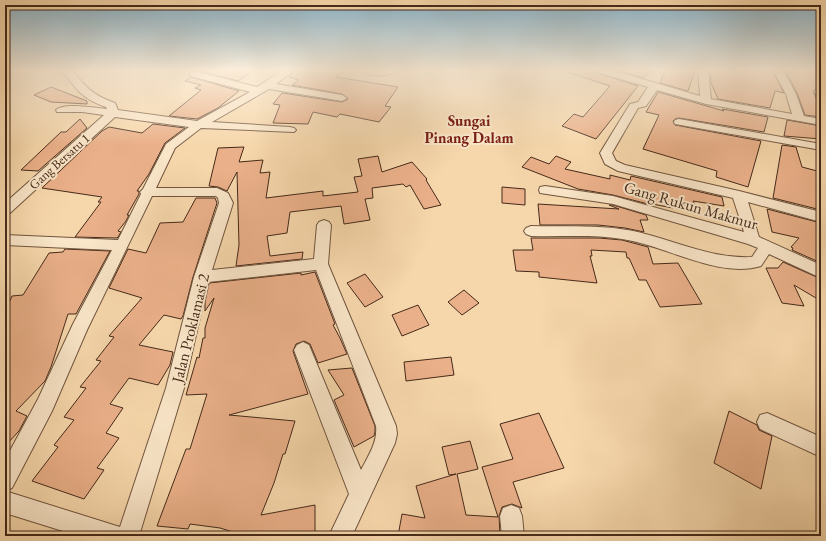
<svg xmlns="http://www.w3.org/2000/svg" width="826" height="541" viewBox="0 0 826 541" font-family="'EB Garamond',serif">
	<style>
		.building { fill: #eab089; stroke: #452a1a }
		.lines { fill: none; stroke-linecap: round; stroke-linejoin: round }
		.minor-casing { stroke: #71553e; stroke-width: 2 }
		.minor { fill: #f9e5c8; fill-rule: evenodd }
		.labels { text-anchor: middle; stroke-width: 4; stroke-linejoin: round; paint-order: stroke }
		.far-street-label { font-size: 13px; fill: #452a1a; stroke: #f9e5c8 }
		.far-quarter-label { font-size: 15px; font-weight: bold; fill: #7a1f14; stroke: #f9e5c8 }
		.street-label { font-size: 16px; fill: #452a1a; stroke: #f9e5c8 }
	</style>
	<rect width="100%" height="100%" fill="#f6d7ab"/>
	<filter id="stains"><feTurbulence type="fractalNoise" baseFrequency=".005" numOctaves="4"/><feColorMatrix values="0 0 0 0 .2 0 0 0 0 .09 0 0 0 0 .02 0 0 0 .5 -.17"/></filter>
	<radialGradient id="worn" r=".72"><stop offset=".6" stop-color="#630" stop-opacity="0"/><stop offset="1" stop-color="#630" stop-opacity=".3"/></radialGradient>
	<path class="building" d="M202,70H254L238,81L201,71Z
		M296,70H346L336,77L398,87L385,106L391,107L379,122L340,114L337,117L313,112L308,124L273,123L280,105L273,104L282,93L342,102L348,99L342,94L292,85L299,80L289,77Z
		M571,70H594L597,73L638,86L596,139L562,126L574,114L583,117L610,86L570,73Z
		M617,70H650L644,78Z
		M665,70H695L688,91L660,83Z
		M710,70H772L784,93L775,91L770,108L718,99L711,83Z
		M785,70H821V86L813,91L816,98L821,99V117L805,115L797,93Z
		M190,77H191L239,91L218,108L197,119L169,116L201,90L195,88L201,85L185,81Z
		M51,87L87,101V104L51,102L34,95Z
		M658,92L724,111L722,109L768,117L764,132L679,118L675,119L673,121L675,125L761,141L748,187L716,177L717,171L643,149L659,115L646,112Z
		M80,119L87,128L38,171L21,170L61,132H66Z
		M787,120L821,126V139L784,136Z
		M153,124L185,128L165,143L149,174L137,191H139V194L127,215H129L126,221L118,231L121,232L118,237L117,238L75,237L101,202H98L102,197L42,188L102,131L109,127L142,133Z
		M782,145L796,147L802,167L821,172V210L773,198Z
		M244,147L239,162L263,160L260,173L270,172L266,198L323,191V196L358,192L354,177L362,176L358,159L378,156L382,172L412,162L427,179L426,180L441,205L424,209L410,185L406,187L403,184L372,188L373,198L365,199L370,220L344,224L341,206L290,212L287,233L267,236L270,256L303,252L302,259L236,266L239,245L237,172L227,191L218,187L209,186L218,148Z
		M556,156L571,162L565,169L610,179V175L630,180L631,176L722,197L724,206L693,201L696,207L673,205V208L652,204V205L613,195L578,189L522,167L531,157L549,164Z
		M502,187L525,189V205L502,203Z
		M196,198H215L217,203L193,277L183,316L181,319L164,315L139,345L173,352L170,365L158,385L129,378L110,404L123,408L106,433L119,438L97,468L104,470L84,499L32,481L58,447L54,445L74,420L64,417L86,388L80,387L101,361L96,360L114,337L109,336L142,298L109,288L128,249L146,253L160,223L183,222Z
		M538,204L619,209L609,205H613L646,215L648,220H640L644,232L625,228L598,225H540Z
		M767,209L821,223V263L792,250L793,248L791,247L799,238L772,232Z
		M531,238H599L622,240L648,247L653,264L678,263L702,304L660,307L646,280H639L629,258H627L626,252L591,250L592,256H590L597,283L539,277V272L516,271L513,250H533Z
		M65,249L110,251L76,314H68L51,367L45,381L16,411L27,416L19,431L5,446V312L12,296L23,295L49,253L63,252Z
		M783,262L821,279V301L794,285L804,306L782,303L766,268H778Z
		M315,272L335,324L333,325L340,338L347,354L318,363L310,344L304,341L296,344L293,351L308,394L229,415L295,421L285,454H283L274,483L261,515L315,505V536H246L220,528L190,524L188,529L157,526L186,449H190L207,394L186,395L197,357L199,358L203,338H205V328L214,298L205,311V302L209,283L301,273V275Z
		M365,274L383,297L365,307L347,283Z
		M464,290L479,303L462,315L448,302Z
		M418,305L429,325L402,336L392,315Z
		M451,357L454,375L406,381L404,362Z
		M352,368L375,426V432L374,436L354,447L334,400L344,395L328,370Z
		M729,411L757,425L759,430L772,436L761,489L714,463Z
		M539,413L564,468L513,482L522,508L512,504L502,507L499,516L500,536H398L402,514L425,518L416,486L456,474L449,475L442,447L470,441L478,469L457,474L466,515L498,517L482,467L513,459L500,424Z"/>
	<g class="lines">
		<g class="minor-casing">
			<path id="minor" d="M62,70H72C86,88 93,95 115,103L118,110L197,121L250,92L191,76L189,74L191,72L194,71L257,87L283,70H295L276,84L342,95L347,98L342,101L269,89L212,122L290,127L294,128L296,130L294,132L201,128L175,148L156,188H217L228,193L233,203L212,270L314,259L317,225L319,222L324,220L329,222L331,225L328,264L396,426L397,434L395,443L352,536H329L349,494L294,350L297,345L303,342L309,345L361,470C368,456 378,442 376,426L316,270L208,282L184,388L139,536H79L5,513V460L38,399L73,324L112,250L5,245V235L118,240L141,194L140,192L143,189L166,144L189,127L115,117L10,213L5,215V203L104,115L82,112H57L56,110C63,102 96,108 107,109L106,107C83,99 76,90 62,70ZM152,196H216L218,198L219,203L194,277L166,388L120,527L5,491L12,488L52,411L87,330Z
				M359,70H401L399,72C387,75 370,79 359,70Z
				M595,70H611L700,96L698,70H708L711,99L792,114L786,94L773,70H783L796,94L804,116L821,119V125L706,104L657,90L646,106L638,108L612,153L616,161L625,165L739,191L821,212V222L748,202L759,237L821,265V278L769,254L761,266C718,279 665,245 622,239C592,234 561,237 531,236L526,234L524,231L526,228L531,226C567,227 603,224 638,232C676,241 712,259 752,257L758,248L748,244L613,204L540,193L539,190L540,187L545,186L613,196L744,232L733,198L618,171L605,164L600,153L630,104L638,102L648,87L597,72Z
				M819,88H821V98L817,97L814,91Z
				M679,119L821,144V150L675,124L674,122L675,120Z
				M767,413L821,437V457L760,429L757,422L760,415Z
				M511,505L519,508L522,516L524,536H502L500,516L503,508Z"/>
		</g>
		<use href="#minor" class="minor"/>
	</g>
	<linearGradient id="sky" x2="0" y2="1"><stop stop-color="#8ab6ce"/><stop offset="0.48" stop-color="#fbedd9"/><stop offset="1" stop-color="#fbedd9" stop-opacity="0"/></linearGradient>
	<rect width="826" height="146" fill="url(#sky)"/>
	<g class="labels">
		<g class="far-street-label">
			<text transform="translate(59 161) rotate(-42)" y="5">Gang Bersatu 1</text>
		</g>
		<g class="far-quarter-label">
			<text x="469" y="126">Sungai<tspan x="469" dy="17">Pinang Dalam</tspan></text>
		</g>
		<g class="street-label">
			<text transform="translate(691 205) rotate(16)" y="6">Gang Rukun Makmur</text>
			<text transform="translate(190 328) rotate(-76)" y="6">Jalan Proklamasi 2</text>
		</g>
	</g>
	<rect width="826" height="541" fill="none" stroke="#f6d7ab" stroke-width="20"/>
	<rect x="6" y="6" width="814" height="529" fill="none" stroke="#452a1a" stroke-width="2"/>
	<rect x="10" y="10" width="806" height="521" fill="none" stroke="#452a1a"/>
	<rect width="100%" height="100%" filter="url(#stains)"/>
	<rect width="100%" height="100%" fill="url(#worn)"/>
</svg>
